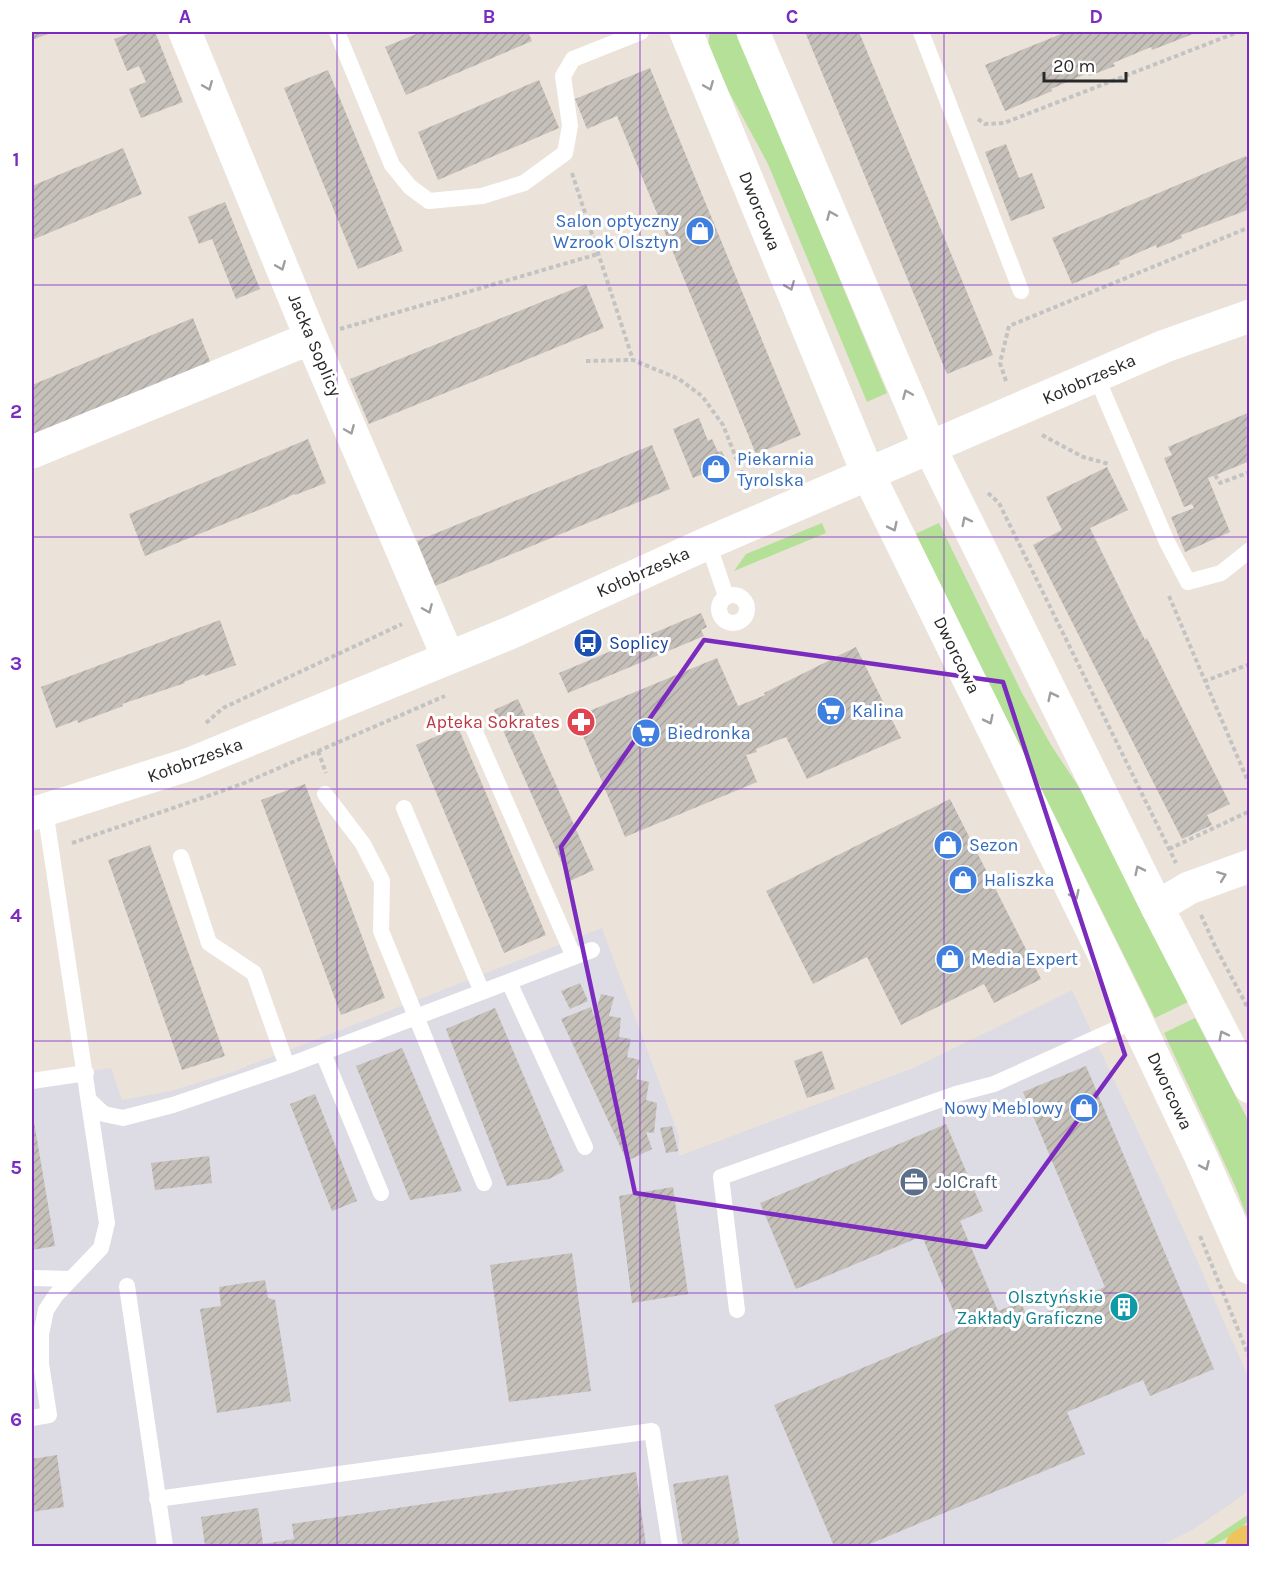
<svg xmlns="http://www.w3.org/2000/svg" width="1281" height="1578" viewBox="0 0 1281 1578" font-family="Karla,sans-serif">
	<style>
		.industrial { fill: #dddbe3 }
		.grass { fill: #b4e097 }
		.building { fill: url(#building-hatch) }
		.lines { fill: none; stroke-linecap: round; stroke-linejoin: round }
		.path { stroke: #c3c3c3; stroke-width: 4; stroke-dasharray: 4.5 3; stroke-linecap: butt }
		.service { stroke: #fff; stroke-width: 16 }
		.minor { stroke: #fff; stroke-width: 33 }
		.tertiary { stroke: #fff; stroke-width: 33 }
		.primary { stroke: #edc45d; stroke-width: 33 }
		.oneway { stroke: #9e9e9e }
		.marked { fill: none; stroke: #7b2cbf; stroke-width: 4.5; stroke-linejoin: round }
		.grid { fill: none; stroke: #7b2cbf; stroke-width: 1.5; stroke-opacity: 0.55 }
		.labels { text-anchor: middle; stroke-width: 6; stroke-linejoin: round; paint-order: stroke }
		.street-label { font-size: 18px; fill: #282828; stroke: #fff }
		.shop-label { font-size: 18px; fill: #366cbe; stroke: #fff; text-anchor: start }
		.transit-label { font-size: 18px; fill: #164399; stroke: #fff; text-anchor: start }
		.health-label { font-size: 18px; fill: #be3a42; stroke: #fff; text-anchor: end }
		.service-label { font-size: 18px; fill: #4e5e75; stroke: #fff; text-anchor: start }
		.culture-label { font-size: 18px; fill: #0d838f; stroke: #fff; text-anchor: end }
		.neatline { fill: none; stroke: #7b2cbf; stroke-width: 2 }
		.grid-label { font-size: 20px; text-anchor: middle; font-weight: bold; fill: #7b2cbf }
	</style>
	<defs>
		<pattern id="building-hatch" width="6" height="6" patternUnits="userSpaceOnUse" patternTransform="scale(1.5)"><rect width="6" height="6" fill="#c6c0ba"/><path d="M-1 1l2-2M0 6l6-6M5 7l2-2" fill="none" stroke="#aaa5a0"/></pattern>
	</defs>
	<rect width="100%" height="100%" fill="#ebe3da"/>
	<path class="industrial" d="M602,928L679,1136V1156L916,1067L1072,990L1182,1226L1249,1379V1491L1194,1529L1160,1546H32V1080L111,1068L122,1100L171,1091L230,1073Z"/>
	<path class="grass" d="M710,32H737L887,393L867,402L768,164L729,92L708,44Z
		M822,523L826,533L734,571L746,554Z
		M939,523L1022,693L1051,745L1084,795L1188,1002L1155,1018L915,534Z
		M1195,1018L1249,1122V1222L1236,1188L1164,1033Z
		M1249,1514V1521C1235,1532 1220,1546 1201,1546Z"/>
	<path class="building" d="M32,32H53L32,40Z
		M134,32H155L183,102L141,118L129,89L146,82L139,66L127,71L114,39Z
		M421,32H528L532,41L406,95L385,47Z
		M805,32H859L993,355L947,374Z
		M1066,32H1198L1152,50L1151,47L1113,63L1115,66L1089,76L1088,73L1051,89L1052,91L1005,111L985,65Z
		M650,68L801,435L756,454L617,116L587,129L575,99Z
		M328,70L403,251L358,269L284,88Z
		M539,80L559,128L438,180L418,132Z
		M1006,144L1019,178L1032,173L1045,208L1011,221L985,152Z
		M123,148L142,194L32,240V186Z
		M1246,156L1250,164V209L1181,235L1182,238L1157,248L1156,245L1119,261L1120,264L1072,284L1052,238Z
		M225,202L260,289L236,299L212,239L199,244L188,217Z
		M586,284L604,328L369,424L350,379Z
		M193,318L211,364L32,438V385Z
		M1250,412V461L1208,478L1230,532L1185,552L1171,517L1194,508L1192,504L1184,507L1164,458L1172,455L1168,447Z
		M699,418L708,441L712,439L718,452L722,451L727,464L693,478L673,429Z
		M308,439L326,483L295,495L294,494L276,503L145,556L129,514Z
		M652,445L670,489L435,586L417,541Z
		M1107,467L1128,510L1090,528L1145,640L1147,638L1230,804L1207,815L1212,825L1182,839L1033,545L1062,530L1046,497Z
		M701,613L707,627L701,630L704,636L568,693L559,673Z
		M220,620L236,665L205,676L204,674L184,682L185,683L122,704L123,706L78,723L77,720L56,728L41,687Z
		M856,647L901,738L807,779L786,737L756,749L757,752L746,755L757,782L625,837L575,717L717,658L738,706L765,695L764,693Z
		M518,699L594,870L570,881L494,710Z
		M458,727L546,935L504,953L416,745Z
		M305,784L385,998L341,1015L261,800Z
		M950,799L1041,979L994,1003L984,984L901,1025L867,957L813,984L766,891Z
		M150,845L225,1056L182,1070L108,860Z
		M580,983L588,1001L570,1009L561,991Z
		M601,994L614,997L609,1016L621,1018L619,1037L631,1039L627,1057L640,1060L636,1079L649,1082L646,1100L657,1103L654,1133L646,1132L652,1149L627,1161L561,1019L591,1007L594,1017Z
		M495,1008L564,1171L549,1179L507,1186L446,1029Z
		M402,1048L462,1191L410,1200L356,1066Z
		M822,1051L835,1089L807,1098L794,1061Z
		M1086,1066L1214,1369L1150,1396L1143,1380L1067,1412L1085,1454L865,1546H834L774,1405L960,1327L922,1236L796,1289L760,1203L946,1124L983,1211L960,1221L998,1311L1021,1302L1028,1320L1105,1287L1023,1092Z
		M315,1094L357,1201L332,1211L290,1104Z
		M32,1110L55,1246L32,1250Z
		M672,1126L678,1151L666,1153L660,1128Z
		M209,1156L212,1183L155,1190L151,1163Z
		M673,1187L688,1294L632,1303L619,1196Z
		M572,1253L591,1391L509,1402L490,1265Z
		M265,1280L268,1298L275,1300L291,1401L217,1413L200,1309L221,1306L219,1287Z
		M57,1455L64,1507L32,1512V1459Z
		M636,1472L646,1546H205L201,1517L258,1508L263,1544L294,1539L292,1524Z
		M728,1475L740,1546H683L673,1484Z"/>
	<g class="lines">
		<path class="path" d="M978,119L985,124L1004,123L1238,32
			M572,173L633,360
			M340,329L598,254
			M586,361L633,360L679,379L702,396L723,425L744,478
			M1006,381L1000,363L1009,326L1250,227
			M1042,435L1083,457L1109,464
			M1215,475L1220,483L1250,472
			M988,493L999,503L1176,863
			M1169,596L1205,681
			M1250,664L1205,681L1250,786
			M206,723L223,708L402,624
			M318,751L326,773
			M72,843L242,784L445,696
			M1169,849L1250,811
			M1201,915L1215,946L1250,1012
			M1200,1236L1250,1359"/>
		<path class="service" d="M337,32L392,165L410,187L429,201L482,196L524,183L565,153L570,126L563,76L573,59L641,32
			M921,32L1021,291
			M1096,376L1167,542L1188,582L1221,573L1250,550
			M708,543L726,596
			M719 609a14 14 0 1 1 28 0a14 14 0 1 1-28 0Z
			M472,725L574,957
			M325,794L363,844L382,881L381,931L484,1183
			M404,808L482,992
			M181,857L209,943L254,973L287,1066
			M509,982L585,1147
			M323,1053L381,1193
			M32,1081L86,1073
			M90,1101L104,1114L123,1118L173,1105L287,1066L592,950
			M32,1278L71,1279
			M127,1286L165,1546
			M737,1310L721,1177L956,1094L994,1084L1136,1020
			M32,1418L49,1415L41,1364V1334L46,1310L56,1295L101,1248L107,1223L45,810
			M157,1499L652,1431L670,1546"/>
		<path class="minor" d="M185,32L311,338L448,657
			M32,452L311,338
			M32,814L190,764L512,632L708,543L1165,346L1250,316
			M1157,907L1189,888L1250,866"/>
		<path class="tertiary" d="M686,32L868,474L1129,1005L1201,1157L1250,1268
			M753,32L930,448L1157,907L1250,1087"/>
		<path class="primary" d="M1242,1546L1250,1541"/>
	</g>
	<defs><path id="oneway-chevron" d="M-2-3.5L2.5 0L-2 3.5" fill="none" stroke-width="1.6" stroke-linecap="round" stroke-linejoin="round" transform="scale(1.5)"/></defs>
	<g class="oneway">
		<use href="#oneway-chevron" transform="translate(208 86) rotate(68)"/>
		<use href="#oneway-chevron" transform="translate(709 86) rotate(68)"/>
		<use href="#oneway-chevron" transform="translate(831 215) rotate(-113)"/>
		<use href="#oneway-chevron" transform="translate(281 266) rotate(68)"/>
		<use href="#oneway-chevron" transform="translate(790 286) rotate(68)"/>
		<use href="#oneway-chevron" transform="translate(907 394) rotate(-113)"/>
		<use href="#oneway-chevron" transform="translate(350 430) rotate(67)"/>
		<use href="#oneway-chevron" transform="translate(966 521) rotate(-117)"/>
		<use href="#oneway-chevron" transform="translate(893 527) rotate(64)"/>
		<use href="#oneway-chevron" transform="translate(428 609) rotate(67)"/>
		<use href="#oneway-chevron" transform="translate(1052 696) rotate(-116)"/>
		<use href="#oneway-chevron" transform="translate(989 720) rotate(64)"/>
		<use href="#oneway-chevron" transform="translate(1139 870) rotate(-116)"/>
		<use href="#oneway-chevron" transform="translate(1222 876) rotate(-21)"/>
		<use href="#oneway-chevron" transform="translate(1075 895) rotate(64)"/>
		<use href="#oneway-chevron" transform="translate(1223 1035) rotate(-117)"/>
		<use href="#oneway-chevron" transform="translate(1205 1166) rotate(66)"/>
	</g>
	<path class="marked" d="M704,640L1003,682L1125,1055L986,1247L635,1193L561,847Z"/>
	<path class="grid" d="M337,32V1546M640,32V1546M944,32V1546M32,285H1250M32,537H1250M32,789H1250M32,1041H1250M32,1293H1250"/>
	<defs>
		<g id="shop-disc" transform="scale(1.5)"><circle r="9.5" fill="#3f7fe0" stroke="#fff"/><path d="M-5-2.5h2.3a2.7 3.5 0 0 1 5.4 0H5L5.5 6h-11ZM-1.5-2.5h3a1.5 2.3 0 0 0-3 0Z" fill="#fff"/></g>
		<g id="bus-disc" transform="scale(1.5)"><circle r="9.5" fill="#1a4fb4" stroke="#fff"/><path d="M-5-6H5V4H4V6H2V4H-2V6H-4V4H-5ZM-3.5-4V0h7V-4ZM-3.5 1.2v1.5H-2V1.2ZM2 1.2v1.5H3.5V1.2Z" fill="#fff"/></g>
		<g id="supermarket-disc" transform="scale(1.5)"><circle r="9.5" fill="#3f7fe0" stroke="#fff"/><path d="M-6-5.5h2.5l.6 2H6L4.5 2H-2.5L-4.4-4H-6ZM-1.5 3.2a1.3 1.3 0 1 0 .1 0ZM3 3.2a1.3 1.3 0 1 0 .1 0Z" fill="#fff"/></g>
		<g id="pharmacy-disc" transform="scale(1.5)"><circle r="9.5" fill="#e0444e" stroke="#fff"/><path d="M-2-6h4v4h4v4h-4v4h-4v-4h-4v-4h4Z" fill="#fff"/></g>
		<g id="office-disc" transform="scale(1.5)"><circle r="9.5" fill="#5c6f8a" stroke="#fff"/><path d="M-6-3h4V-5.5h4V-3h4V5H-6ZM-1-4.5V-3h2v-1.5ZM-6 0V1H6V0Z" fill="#fff"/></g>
		<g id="building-disc" transform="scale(1.5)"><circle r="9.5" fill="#0f9aa8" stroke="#fff"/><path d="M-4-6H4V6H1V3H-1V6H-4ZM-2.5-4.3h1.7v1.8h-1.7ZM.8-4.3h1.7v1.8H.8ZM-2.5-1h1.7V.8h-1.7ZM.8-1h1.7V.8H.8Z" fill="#fff"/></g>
	</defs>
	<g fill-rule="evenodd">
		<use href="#shop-disc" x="700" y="231"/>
		<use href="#shop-disc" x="716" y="469"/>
		<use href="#bus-disc" x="588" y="643"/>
		<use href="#supermarket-disc" x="831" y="711"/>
		<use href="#pharmacy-disc" x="581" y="722"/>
		<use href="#supermarket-disc" x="646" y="733"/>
		<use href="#shop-disc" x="948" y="845"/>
		<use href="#shop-disc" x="963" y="880"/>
		<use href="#shop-disc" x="950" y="959"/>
		<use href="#shop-disc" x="1084" y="1108"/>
		<use href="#office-disc" x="914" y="1182"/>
		<use href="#building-disc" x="1124" y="1307"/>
	</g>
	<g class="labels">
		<g class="street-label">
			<text transform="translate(760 211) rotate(68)" y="6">Dworcowa</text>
			<text transform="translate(315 345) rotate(67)" y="6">Jacka Soplicy</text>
			<text transform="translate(1089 379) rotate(-24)" y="6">Kołobrzeska</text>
			<text transform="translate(643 572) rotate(-24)" y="6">Kołobrzeska</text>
			<text transform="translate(957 655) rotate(64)" y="6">Dworcowa</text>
			<text transform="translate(195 760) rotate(-20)" y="6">Kołobrzeska</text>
			<text transform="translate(1170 1091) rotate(65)" y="6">Dworcowa</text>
		</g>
		<g class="shop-label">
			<text x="679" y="227" text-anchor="end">Salon optyczny<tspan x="679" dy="21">Wzrook Olsztyn</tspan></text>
			<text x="737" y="465">Piekarnia<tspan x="737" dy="21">Tyrolska</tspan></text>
			<text x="852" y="717">Kalina</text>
			<text x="667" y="739">Biedronka</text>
			<text x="969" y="851">Sezon</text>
			<text x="984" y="886">Haliszka</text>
			<text x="971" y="965">Media Expert</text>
			<text x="1063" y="1114" text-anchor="end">Nowy Meblowy</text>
		</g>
		<g class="transit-label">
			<text x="609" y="649">Soplicy</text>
		</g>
		<g class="health-label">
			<text x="560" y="728">Apteka Sokrates</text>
		</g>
		<g class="service-label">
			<text x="935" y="1188">JolCraft</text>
		</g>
		<g class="culture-label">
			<text x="1103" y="1303">Olsztyńskie<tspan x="1103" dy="21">Zakłady Graficzne</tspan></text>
		</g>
	</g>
	<rect width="1281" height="1578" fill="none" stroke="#ffffff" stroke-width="66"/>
	<path d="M1044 72v9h82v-9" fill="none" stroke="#282828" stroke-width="3"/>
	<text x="1053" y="72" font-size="18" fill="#282828" stroke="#ffffff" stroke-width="4.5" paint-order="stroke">20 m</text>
	<rect x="33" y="33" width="1215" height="1512" class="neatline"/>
	<g class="grid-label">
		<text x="185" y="23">A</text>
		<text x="489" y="23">B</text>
		<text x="792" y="23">C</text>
		<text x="1096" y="23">D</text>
		<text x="16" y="166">1</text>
		<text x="16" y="418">2</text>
		<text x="16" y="670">3</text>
		<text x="16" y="922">4</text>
		<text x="16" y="1174">5</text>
		<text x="16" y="1426">6</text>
	</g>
</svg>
